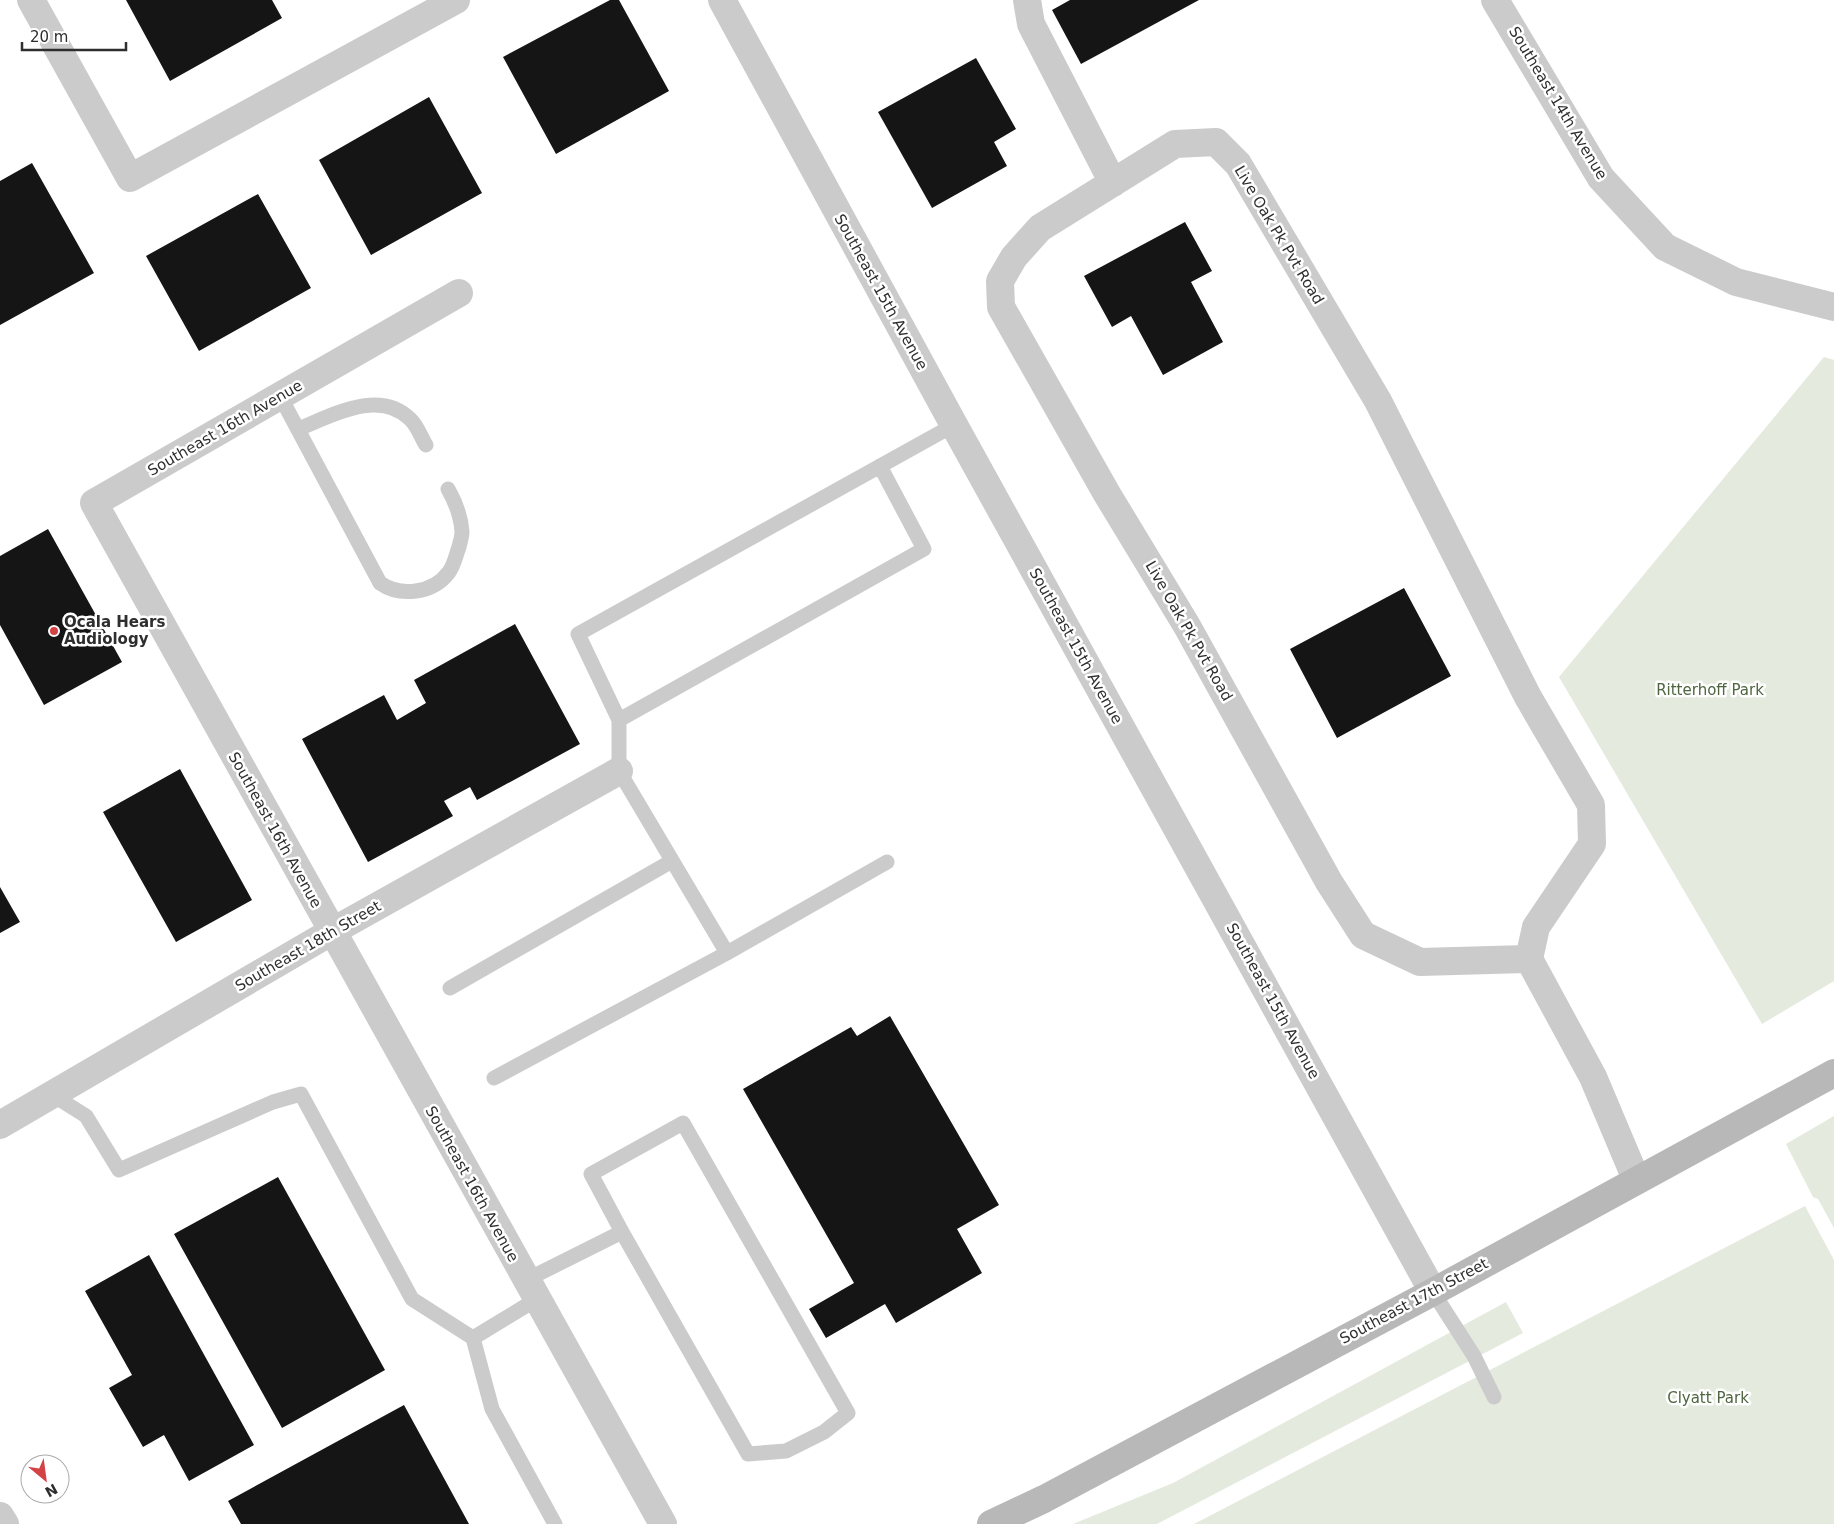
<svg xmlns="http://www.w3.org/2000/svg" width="1834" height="1524" viewBox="0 0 1834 1524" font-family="'DejaVu Sans',sans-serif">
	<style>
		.green { fill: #e4eadd }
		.building { fill: #151515 }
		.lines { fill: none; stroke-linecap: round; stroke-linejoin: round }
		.lane { stroke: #cbcbcb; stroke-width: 15 }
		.street { stroke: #cbcbcb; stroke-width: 28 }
		.secondary { stroke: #b8b8b8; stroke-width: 28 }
		.poi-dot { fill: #d34245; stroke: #fff; stroke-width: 2 }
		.labels { text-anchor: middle; stroke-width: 5; stroke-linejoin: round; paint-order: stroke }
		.street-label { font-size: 15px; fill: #2e2e2e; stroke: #fff }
		.poi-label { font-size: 15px; font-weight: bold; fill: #2e2e2e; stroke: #fff; text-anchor: start }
		.park-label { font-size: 15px; fill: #4f6540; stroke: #fff }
	</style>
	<rect width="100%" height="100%" fill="#fff"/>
	<path class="green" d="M1824,357L1834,360V981L1762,1024L1559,677Z
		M1834,1116V1228L1818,1199L1813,1197L1786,1144Z
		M1805,1206L1834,1260V1524H1194Z
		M1506,1302L1523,1333L1157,1524H1073L1173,1483Z"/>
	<path class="building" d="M126,0H272L282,18L170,81Z
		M610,0H619L669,91L556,154L503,57Z
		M1070,0H1199L1081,64L1052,10Z
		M976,58L1016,129L994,142L1007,166L932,208L878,112Z
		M429,97L482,193L371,255L319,160Z
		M32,163L94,273L0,325V181Z
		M258,194L311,288L199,351L146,256Z
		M1185,222L1212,271L1191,282L1223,342L1163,375L1131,316L1112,327L1084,276Z
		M48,529L122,662L44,705L0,625V556Z
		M1404,588L1451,676L1337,738L1290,649Z
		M515,624L580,744L477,800L470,787L444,801L453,816L368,862L302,739L384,695L397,720L426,703L414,680Z
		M180,769L252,900L176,942L103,812Z
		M0,887L20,922L0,933Z
		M890,1016L999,1205L957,1229L982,1273L896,1323L885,1304L826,1338L809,1309L854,1283L743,1089L851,1027L857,1036Z
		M278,1177L385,1370L282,1428L174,1234Z
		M149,1255L254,1445L189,1481L164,1435L143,1447L109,1388L132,1375L85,1291Z
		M404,1405L469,1524H241L228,1501Z"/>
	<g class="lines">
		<path class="lane" d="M280,396L380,583C400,597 433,594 449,572C454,565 456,555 459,547C460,542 462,537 462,532C461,516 456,503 448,489
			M298,429C331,416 379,388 410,419C417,425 421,437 426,445
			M619,720L924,549L880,466
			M727,953L619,771V720L578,634L954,425
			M450,988L672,861
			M494,1078L727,953L887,862
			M51,1094L86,1116L119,1170L273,1102L301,1094L412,1299L473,1338L537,1299
			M526,1280L622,1232L591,1174L683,1123L848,1413L824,1432L786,1451L748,1454L622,1232
			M1433,1292L1474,1356L1494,1397
			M473,1338L492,1409L555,1524"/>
		<path class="street" d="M31,0L130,178L456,0
			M722,0L954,425L1433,1292
			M1027,0L1031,24L1113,183
			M1495,0L1601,178L1665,247L1736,282L1834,307
			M459,293L94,503L663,1524
			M1529,959L1536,927L1592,844L1591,805L1528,697L1378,401L1238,164L1216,142L1175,144L1040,228L1014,257L1000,281L1001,307L1107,494L1187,626L1329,882L1363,935L1420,962L1529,959L1593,1077L1636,1179
			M0,1125L331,932L619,771
			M0,1516L5,1524"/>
		<path class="secondary" d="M991,1524L1044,1499L1433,1292L1834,1073"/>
	</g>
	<circle class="poi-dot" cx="54" cy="631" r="5"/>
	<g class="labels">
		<g class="street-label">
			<text transform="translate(1558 103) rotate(59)" y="5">Southeast 14th Avenue</text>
			<text transform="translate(1279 235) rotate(59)" y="5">Live Oak Pk Pvt Road</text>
			<text transform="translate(881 292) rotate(61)" y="5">Southeast 15th Avenue</text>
			<text transform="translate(225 428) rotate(-30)" y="5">Southeast 16th Avenue</text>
			<text transform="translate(1189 631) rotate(60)" y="5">Live Oak Pk Pvt Road</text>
			<text transform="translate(1076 646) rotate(61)" y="5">Southeast 15th Avenue</text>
			<text transform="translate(275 830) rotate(61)" y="5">Southeast 16th Avenue</text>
			<text transform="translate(308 946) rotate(-30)" y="5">Southeast 18th Street</text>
			<text transform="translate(1273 1001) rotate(61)" y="5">Southeast 15th Avenue</text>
			<text transform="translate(472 1184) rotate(61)" y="5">Southeast 16th Avenue</text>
			<text transform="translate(1414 1301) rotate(-28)" y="5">Southeast 17th Street</text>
		</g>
		<g class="poi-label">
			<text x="64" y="627">Ocala Hears<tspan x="64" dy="17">Audiology</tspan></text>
		</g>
		<g class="park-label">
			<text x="1710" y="695">Ritterhoff Park</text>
			<text x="1708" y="1403">Clyatt Park</text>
		</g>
	</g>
	<g transform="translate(45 1479) rotate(151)"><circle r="24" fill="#ffffff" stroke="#ababab"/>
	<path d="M0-4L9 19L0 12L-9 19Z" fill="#d34245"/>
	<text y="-8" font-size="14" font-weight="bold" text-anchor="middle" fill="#2e2e2e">N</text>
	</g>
	<path d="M22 42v8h104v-8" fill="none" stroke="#2e2e2e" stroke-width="2.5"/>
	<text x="30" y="42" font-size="15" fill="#2e2e2e" stroke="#ffffff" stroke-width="4" paint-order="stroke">20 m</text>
</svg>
